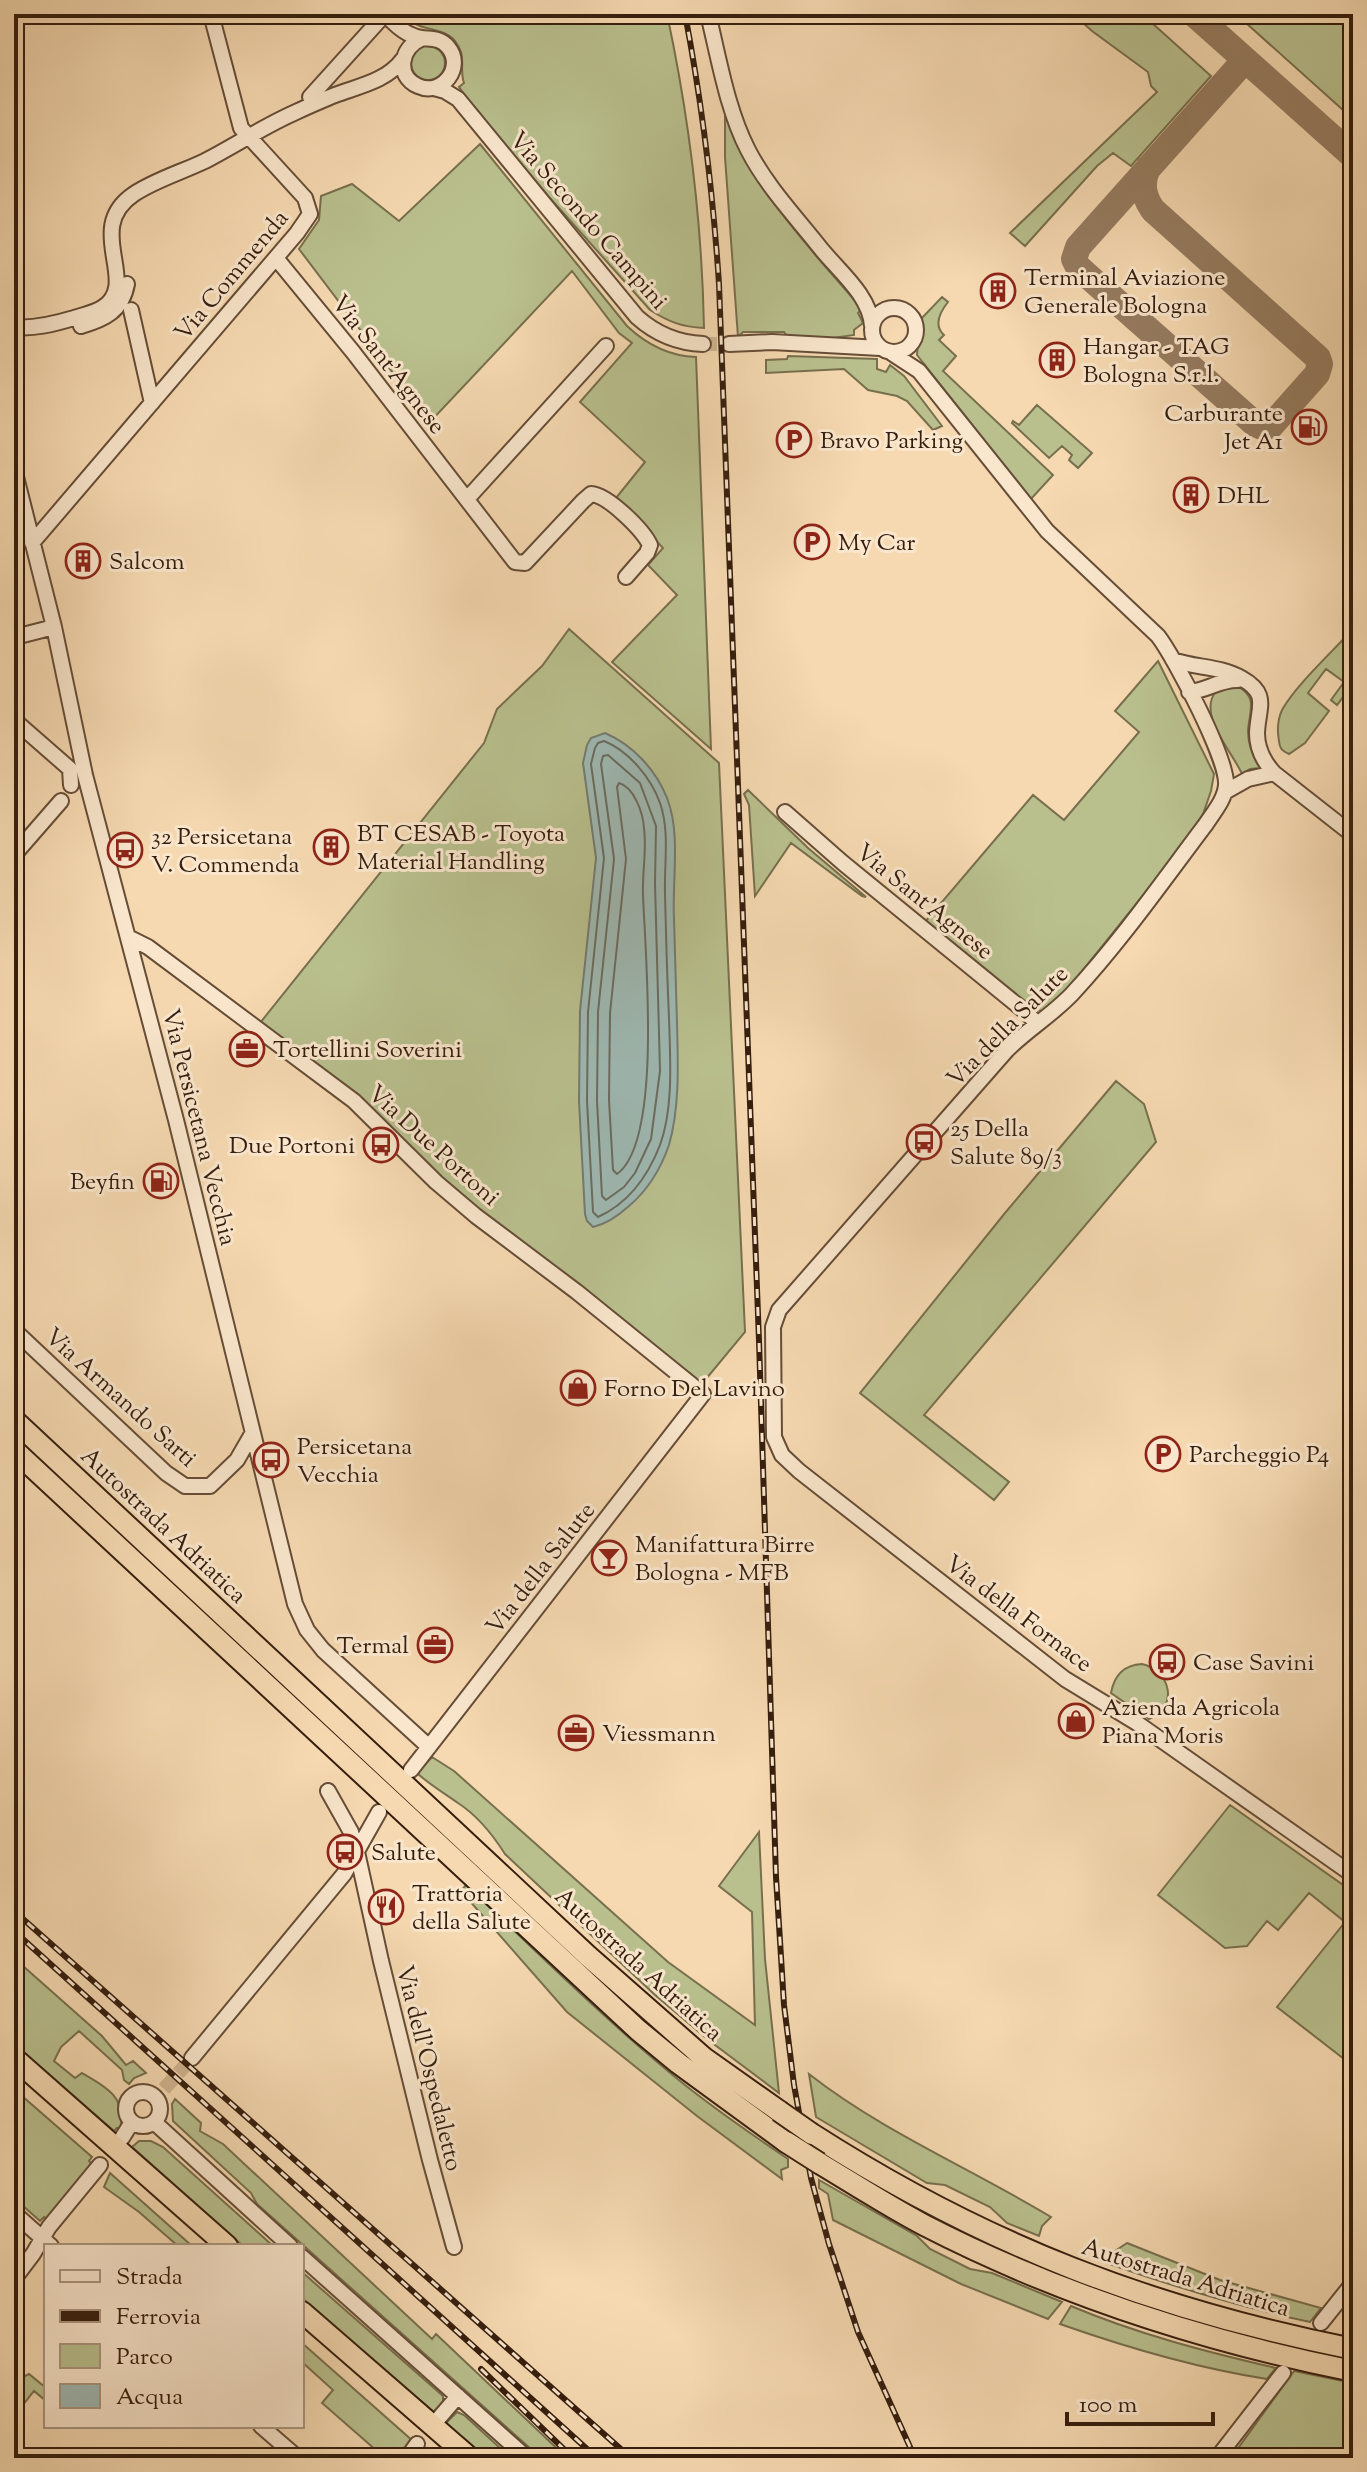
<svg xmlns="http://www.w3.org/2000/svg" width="1367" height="2472" viewBox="0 0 1367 2472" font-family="'Sorts Mill Goudy',serif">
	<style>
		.green { fill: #b9c08e; stroke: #786f4e; stroke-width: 2 }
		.water { fill: #9eb9b3; stroke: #747b71; stroke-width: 2 }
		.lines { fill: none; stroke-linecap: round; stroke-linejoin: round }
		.shore { stroke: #6a6c60; stroke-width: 2 }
		.taxiway { stroke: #967c60; stroke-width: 26 }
		.minor-tunnel { stroke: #d0b490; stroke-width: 14; stroke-dasharray: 14 7; stroke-linecap: butt }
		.minor-casing { stroke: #664d37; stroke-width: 18 }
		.highway-casing { stroke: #361e0e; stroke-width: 24 }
		.minor { stroke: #f9e6cc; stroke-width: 14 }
		.highway { stroke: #f6d9b1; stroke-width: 20 }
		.rail-casing { stroke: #361e0e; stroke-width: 6 }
		.rail { stroke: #f9e6cc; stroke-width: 3; stroke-dasharray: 9; stroke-linecap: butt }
		.highway-bridge-casing { stroke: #361e0e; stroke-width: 24; stroke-linecap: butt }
		.highway-bridge { stroke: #f6d9b1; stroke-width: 20 }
		.labels { text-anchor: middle; stroke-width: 6; stroke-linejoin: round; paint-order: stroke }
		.street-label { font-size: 24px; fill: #361e0e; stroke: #f9e6cc }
		.poi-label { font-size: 24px; fill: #361e0e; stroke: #f9e6cc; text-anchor: start }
	</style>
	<rect width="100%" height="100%" fill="#f6d9b1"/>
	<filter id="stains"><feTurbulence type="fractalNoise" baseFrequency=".0025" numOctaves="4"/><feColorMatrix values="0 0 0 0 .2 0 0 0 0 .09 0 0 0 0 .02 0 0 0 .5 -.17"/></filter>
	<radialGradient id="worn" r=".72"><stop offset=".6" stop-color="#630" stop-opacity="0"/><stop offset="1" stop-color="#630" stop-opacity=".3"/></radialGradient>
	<path class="green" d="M405,14H667C689,117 702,223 704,328C682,327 669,322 650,310L549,197L467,98L459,87L464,83C460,72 464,62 461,52C453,30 438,32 420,26C413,24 409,19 405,14Z
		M1073,14H1142L1211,76L1131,166L1113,153L1097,166L1025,246L1010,233L1157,92L1151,86L1148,72L1092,31Z
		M1236,14H1353V119Z
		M411 63a17 17 0 1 1 34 0a17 17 0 1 1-34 0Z
		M725,117L727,118C750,186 815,254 862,309L858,313L863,323L854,330V335L826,339L787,336L784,332H743L738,337L725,157Z
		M480,144L627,326C646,344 669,356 696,357L711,749L612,662L677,595L648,565L663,548L616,498L645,462L580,402L632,343L619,333L572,271L430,422L299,249L319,220L321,196L352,184L399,221Z
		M942,297L948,302C940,312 933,325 944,335L939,340L956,356L943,371L1053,475L1031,499L917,355L920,320Z
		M788,356L877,359V369L886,372L890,365L904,376L942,426L933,430L907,401L897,396L868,390L844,369L766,373V360L787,359Z
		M1037,405L1092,453L1078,468L1069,460L1072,455L1062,446L1049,458L1012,423L1013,421L1019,425Z
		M569,629L719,763L745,1332L701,1385L483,1213L260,1023L484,743L497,709L542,666Z
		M1353,629V684L1337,705L1331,700L1344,682L1326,669L1308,693L1329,711L1305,743L1289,754C1282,751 1280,749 1279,741C1277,730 1277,721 1282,710C1295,686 1333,651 1353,629Z
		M1158,661L1214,774L1211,791L1203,814L1178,852L1063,995L1044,1011L1034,1010L924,923L1033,795L1064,820L1139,732L1115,711Z
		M1237,686C1259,697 1249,712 1248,731C1248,745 1253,757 1260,768L1250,769L1242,774C1232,751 1197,715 1216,691Z
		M748,790L808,848L866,897L862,896L791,843L755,896L749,805L744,794Z
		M1116,1081L1144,1104L1156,1142L924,1415L1009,1482L994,1500L860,1393L1005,1213Z
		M1142,1664C1171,1671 1179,1707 1149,1719L1111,1693C1114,1676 1123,1665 1142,1664Z
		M432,1757L454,1771L668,1962L755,2025L752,1912L719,1886L759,1832L765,1959L779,2093L711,2042L655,1995L505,1854C493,1835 478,1816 458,1803C444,1793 430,1785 417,1773Z
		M1230,1805L1353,1892V2066L1277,2007L1345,1922L1309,1893L1278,1930L1267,1921L1247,1946L1225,1948L1158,1895Z
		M466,1885C533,1948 598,2013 669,2072C707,2104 748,2132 788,2159V2167L781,2170L782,2179L697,2116L567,2012L461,1891Z
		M14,1958L102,2036L126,2065L133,2061L146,2073L134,2078L129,2084L124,2080L122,2070L79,2031L61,2047L54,2061L75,2078L82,2073C105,2086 128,2098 120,2129L117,2128L114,2131L14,2044Z
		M809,2074C883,2132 970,2168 1051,2217L1042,2226L1039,2236L1007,2223L990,2207L945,2185L927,2183L816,2117Z
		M14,2089L92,2157L89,2161L93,2165L47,2219L44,2217L40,2221L14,2198Z
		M175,2099L201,2123L200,2131L223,2144L432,2339L436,2334L567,2458H541L257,2204L251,2193L173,2121L172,2104Z
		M139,2141H151L163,2147L273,2246H243L132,2147Z
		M110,2173L192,2246H178L139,2212L104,2187Z
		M819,2180L917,2236L930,2249L970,2269L992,2273L1062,2302L1048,2319L961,2284L833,2220L828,2194L819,2188Z
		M1127,2243L1220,2280L1321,2308L1310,2322C1240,2307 1172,2286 1104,2262L1109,2255Z
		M302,2272L443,2396V2403L436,2414L302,2298Z
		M1071,2306C1137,2334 1207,2352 1276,2368L1267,2379C1196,2368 1128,2348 1060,2324Z
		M302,2343L414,2442L403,2458H385L322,2403L333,2390L302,2362Z
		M1294,2371L1353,2383V2458H1231Z
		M15,2372L23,2377L29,2374L46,2388V2401L34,2391L22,2406L14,2399Z
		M457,2412L464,2415L511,2458H484L446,2423Z"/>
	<path class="water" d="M605,733C633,745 656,770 667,798C681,833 672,880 674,919C675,953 676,988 677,1023C678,1062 680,1106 669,1145C661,1168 648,1190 629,1206C619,1215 607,1224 593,1227L587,1221L585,1214L579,1101L580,1011L596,858L583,763L587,745L591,738Z"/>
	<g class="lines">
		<path class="shore" d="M604,741C629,751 651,778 660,803C670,832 664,863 665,894C666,935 667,976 669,1017C670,1056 674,1107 660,1145C648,1176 629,1203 598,1217L593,1212L587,1101L588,1012L604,858L591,764L595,748L598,743Z
			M608,755L640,783L656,826L655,883L660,1071L651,1139L635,1173L624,1187L606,1200L602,1196L597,1101L598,1012L614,859L601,764L603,756Z
			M619,783C634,787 643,813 644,828C647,850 642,873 643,895C645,952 663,1141 617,1174L613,1170L609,1100L610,1013L626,859L617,787Z"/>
		<path class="taxiway" d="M1194,14L1353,156
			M1148,168C1141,183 1143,196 1153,210L1318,358L1320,364L1317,374L1271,426L1262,427L1255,424L1088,276L1078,267L1074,259L1078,247L1244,61"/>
		<path class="minor-tunnel" d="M703,344H729
			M164,2089L192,2058"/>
		<g class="minor-casing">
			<path id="minor" d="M708,14C719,59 727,109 748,150C767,187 797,218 822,250C840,272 870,296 872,326
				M434,88L445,91L458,99L637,317C656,334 677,343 703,344
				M310,97L385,14C394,23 402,32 414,36C426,41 438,35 448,47C465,67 442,97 418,86C395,76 401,47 421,39
				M276,258L353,352L515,562L525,563L583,501L591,494C608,495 643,530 650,545L647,553L626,577
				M872 330a22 22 0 1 1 44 0a22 22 0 1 1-44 0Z
				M131,310L152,403
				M81,326C105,319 122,311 127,284
				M14,327C34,329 54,324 74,318C83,315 94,313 102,308C142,283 82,229 134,194C155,180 182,172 205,161C236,145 264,126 296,112C309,106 322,100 335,95C359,86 387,81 403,59
				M729,344L772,342L880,348
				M890,352L919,371L1047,531L1158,636C1175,658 1228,760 1226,785C1225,799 1214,812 1206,824C1163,881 1121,941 1072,994C1052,1015 1028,1029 1007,1050L779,1310L773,1327L774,1437L782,1455L799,1471L1065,1679L1137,1723L1353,1875
				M14,469L54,627L85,775L176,1120L295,1604L307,1630L323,1650L429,1747
				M467,499L606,346
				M32,543L297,233L310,214L305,198L241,128L211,14
				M14,641L19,636L54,627
				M1173,660C1195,668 1221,666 1241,678C1270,694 1258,707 1257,733C1257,749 1263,761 1274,773L1353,835
				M1189,692C1206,691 1221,679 1238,680
				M14,720L70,769L71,785
				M1225,792L1248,779L1274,773
				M785,812L843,863L1027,1013L1037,1024
				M14,855L61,801
				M130,938L148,947L354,1101L436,1182L476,1216L577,1292L703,1394L411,1770
				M14,1330L166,1473L185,1486H210L237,1460L252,1434
				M328,1791L351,1832L357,1852L381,1961L430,2160L454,2247
				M192,2058L344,1874L379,1812
				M126 2109a17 17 0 1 1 34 0a17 17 0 1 1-34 0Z
				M154,2122L290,2246
				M122,2138L132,2122
				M14,2213L51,2246
				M302,2257L527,2458
				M14,2279L33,2254L49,2227L100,2165
				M1321,2323L1353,2283
				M439,2418L458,2396
				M261,2426L298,2458
				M407,2458L417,2444
				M1217,2458L1283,2373"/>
		</g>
		<g class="highway-casing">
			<path id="highway" d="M14,1420L588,1956L704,2058L779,2111
				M14,1450L638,2030L678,2063L786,2142
				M14,2058L227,2246
				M812,2134C985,2245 1152,2309 1353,2349
				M819,2163C854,2184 888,2206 924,2225C1060,2295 1203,2341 1353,2371
				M302,2312L470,2458"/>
		</g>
		<use href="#minor" class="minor"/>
		<use href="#highway" class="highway"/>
		<g class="rail-casing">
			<path id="rail" d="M685,14C702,103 713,193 719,284L759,1341L776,1877L784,2005L794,2085L811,2178L829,2244L858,2332L915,2458
				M14,1911L631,2458
				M14,1931L597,2458
				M481,2369L573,2458"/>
		</g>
		<use href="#rail" class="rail"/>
		<g class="highway-bridge-casing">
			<path id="highway-bridge" d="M779,2111L812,2134
				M786,2142L819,2163"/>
		</g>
		<use href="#highway-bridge" class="highway-bridge"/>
	</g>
	<defs>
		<g id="building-ring" transform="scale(1.8)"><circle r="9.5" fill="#f9e6cc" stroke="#8f2418" stroke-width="1.5"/><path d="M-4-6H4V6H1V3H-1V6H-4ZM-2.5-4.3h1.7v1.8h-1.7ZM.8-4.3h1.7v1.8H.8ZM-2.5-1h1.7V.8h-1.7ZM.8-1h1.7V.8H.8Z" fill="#8f2418"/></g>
		<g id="fuel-ring" transform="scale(1.8)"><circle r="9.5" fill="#f9e6cc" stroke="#8f2418" stroke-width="1.5"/><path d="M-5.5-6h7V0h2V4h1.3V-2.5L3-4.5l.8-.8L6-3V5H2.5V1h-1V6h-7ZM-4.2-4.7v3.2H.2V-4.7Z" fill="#8f2418"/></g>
		<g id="parking-ring" transform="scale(1.8)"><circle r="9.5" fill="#f9e6cc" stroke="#8f2418" stroke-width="1.5"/><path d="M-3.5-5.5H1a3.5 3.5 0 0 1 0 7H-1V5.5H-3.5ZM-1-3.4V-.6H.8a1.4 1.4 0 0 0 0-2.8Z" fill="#8f2418"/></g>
		<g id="bus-ring" transform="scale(1.8)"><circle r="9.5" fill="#f9e6cc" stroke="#8f2418" stroke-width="1.5"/><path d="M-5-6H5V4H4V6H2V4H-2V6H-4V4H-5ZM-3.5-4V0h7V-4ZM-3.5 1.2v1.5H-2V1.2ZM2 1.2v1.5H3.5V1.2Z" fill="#8f2418"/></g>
		<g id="office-ring" transform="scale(1.8)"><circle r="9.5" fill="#f9e6cc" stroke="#8f2418" stroke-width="1.5"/><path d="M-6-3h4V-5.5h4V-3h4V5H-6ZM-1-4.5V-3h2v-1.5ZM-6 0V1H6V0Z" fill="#8f2418"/></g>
		<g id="shop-ring" transform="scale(1.8)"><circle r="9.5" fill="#f9e6cc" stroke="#8f2418" stroke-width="1.5"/><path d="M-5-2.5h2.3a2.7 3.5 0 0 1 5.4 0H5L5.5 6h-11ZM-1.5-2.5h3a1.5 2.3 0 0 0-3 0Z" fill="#8f2418"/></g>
		<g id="bar-ring" transform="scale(1.8)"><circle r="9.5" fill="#f9e6cc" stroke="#8f2418" stroke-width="1.5"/><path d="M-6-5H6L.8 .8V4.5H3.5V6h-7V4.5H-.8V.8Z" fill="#8f2418"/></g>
		<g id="restaurant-ring" transform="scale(1.8)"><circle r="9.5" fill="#f9e6cc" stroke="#8f2418" stroke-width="1.5"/><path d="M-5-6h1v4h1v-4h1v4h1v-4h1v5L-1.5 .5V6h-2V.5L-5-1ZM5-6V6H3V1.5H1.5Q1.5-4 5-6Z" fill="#8f2418"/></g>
	</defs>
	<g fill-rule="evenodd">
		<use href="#building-ring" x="998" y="291"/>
		<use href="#building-ring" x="1057" y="360"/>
		<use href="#fuel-ring" x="1309" y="427"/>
		<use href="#parking-ring" x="794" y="440"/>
		<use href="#building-ring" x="1191" y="495"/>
		<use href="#parking-ring" x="812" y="542"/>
		<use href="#building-ring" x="83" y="561"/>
		<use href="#building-ring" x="331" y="847"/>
		<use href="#bus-ring" x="125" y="850"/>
		<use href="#office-ring" x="247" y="1049"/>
		<use href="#bus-ring" x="924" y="1142"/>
		<use href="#bus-ring" x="381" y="1145"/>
		<use href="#fuel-ring" x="161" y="1181"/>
		<use href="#shop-ring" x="578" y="1388"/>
		<use href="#parking-ring" x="1163" y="1454"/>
		<use href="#bus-ring" x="271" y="1460"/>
		<use href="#bar-ring" x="609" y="1558"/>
		<use href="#office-ring" x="435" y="1645"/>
		<use href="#bus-ring" x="1167" y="1662"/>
		<use href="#shop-ring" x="1076" y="1721"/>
		<use href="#office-ring" x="576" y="1733"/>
		<use href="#bus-ring" x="345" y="1852"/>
		<use href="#restaurant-ring" x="386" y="1907"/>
	</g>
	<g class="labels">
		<g class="street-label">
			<text transform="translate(589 220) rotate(49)" y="8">Via Secondo Campini</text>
			<text transform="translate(231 275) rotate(-50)" y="8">Via Commenda</text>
			<text transform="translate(389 364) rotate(52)" y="8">Via Sant'Agnese</text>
			<text transform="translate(925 901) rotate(39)" y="8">Via Sant'Agnese</text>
			<text transform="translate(1007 1026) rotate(-45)" y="8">Via della Salute</text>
			<text transform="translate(200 1127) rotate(76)" y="8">Via Persicetana Vecchia</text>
			<text transform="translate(434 1145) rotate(42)" y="8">Via Due Portoni</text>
			<text transform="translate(121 1397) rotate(42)" y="8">Via Armando Sarti</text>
			<text transform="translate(164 1525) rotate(43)" y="8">Autostrada Adriatica</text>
			<text transform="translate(540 1568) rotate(-52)" y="8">Via della Salute</text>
			<text transform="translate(1019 1613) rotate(37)" y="8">Via della Fornace</text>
			<text transform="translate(639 1964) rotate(42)" y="8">Autostrada Adriatica</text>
			<text transform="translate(430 2068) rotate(76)" y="8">Via dell'Ospedaletto</text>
			<text transform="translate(1186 2277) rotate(17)" y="8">Autostrada Adriatica</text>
		</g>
		<g class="poi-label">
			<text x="1024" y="285">Terminal Aviazione<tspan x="1024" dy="28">Generale Bologna</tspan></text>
			<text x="1083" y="354">Hangar - TAG<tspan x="1083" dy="28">Bologna S.r.l.</tspan></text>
			<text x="1283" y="421" text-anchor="end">Carburante<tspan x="1283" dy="28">Jet A1</tspan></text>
			<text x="820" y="448">Bravo Parking</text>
			<text x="1217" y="503">DHL</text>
			<text x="838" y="550">My Car</text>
			<text x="109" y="569">Salcom</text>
			<text x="357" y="841">BT CESAB - Toyota<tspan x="357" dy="28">Material Handling</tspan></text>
			<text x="151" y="844">32 Persicetana<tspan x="151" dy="28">V. Commenda</tspan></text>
			<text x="273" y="1057">Tortellini Soverini</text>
			<text x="950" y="1136">25 Della<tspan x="950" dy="28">Salute 89/3</tspan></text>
			<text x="355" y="1153" text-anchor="end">Due Portoni</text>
			<text x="135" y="1189" text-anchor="end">Beyfin</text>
			<text x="604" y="1396">Forno Del Lavino</text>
			<text x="297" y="1454">Persicetana<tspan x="297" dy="28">Vecchia</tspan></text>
			<text x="1189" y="1462">Parcheggio P4</text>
			<text x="635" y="1552">Manifattura Birre<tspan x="635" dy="28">Bologna - MFB</tspan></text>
			<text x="409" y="1653" text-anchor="end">Termal</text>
			<text x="1193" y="1670">Case Savini</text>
			<text x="1102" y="1715">Azienda Agricola<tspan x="1102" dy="28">Piana Moris</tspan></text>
			<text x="602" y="1741">Viessmann</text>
			<text x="371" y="1860">Salute</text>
			<text x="412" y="1901">Trattoria<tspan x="412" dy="28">della Salute</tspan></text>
		</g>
	</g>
	<rect width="1367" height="2472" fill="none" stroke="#f6d9b1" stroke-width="48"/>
	<rect x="16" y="16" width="1335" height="2440" fill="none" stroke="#361e0e" stroke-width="4"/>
	<rect x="24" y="24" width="1319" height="2424" fill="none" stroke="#361e0e" stroke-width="2"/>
	<rect x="44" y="2244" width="260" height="184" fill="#f9e6cc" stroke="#ab9680" stroke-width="2"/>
	<rect x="60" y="2270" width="40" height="12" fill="#f9e6cc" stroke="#ab9680" stroke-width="2"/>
	<text x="116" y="2284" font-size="24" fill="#361e0e">Strada</text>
	<rect x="60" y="2310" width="40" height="12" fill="#361e0e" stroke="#ab9680" stroke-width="2"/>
	<text x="116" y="2324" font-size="24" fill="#361e0e">Ferrovia</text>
	<rect x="60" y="2344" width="40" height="24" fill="#b9c08e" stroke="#ab9680" stroke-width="2"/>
	<text x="116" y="2364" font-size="24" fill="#361e0e">Parco</text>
	<rect x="60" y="2384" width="40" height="24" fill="#9eb9b3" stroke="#ab9680" stroke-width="2"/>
	<text x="116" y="2404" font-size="24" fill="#361e0e">Acqua</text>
	<path d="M1067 2412v12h146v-12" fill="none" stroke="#361e0e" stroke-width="4"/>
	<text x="1079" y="2412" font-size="24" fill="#361e0e" stroke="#f9e6cc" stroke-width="6" paint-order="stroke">100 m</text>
	<rect width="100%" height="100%" filter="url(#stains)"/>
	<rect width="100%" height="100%" fill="url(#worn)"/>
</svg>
